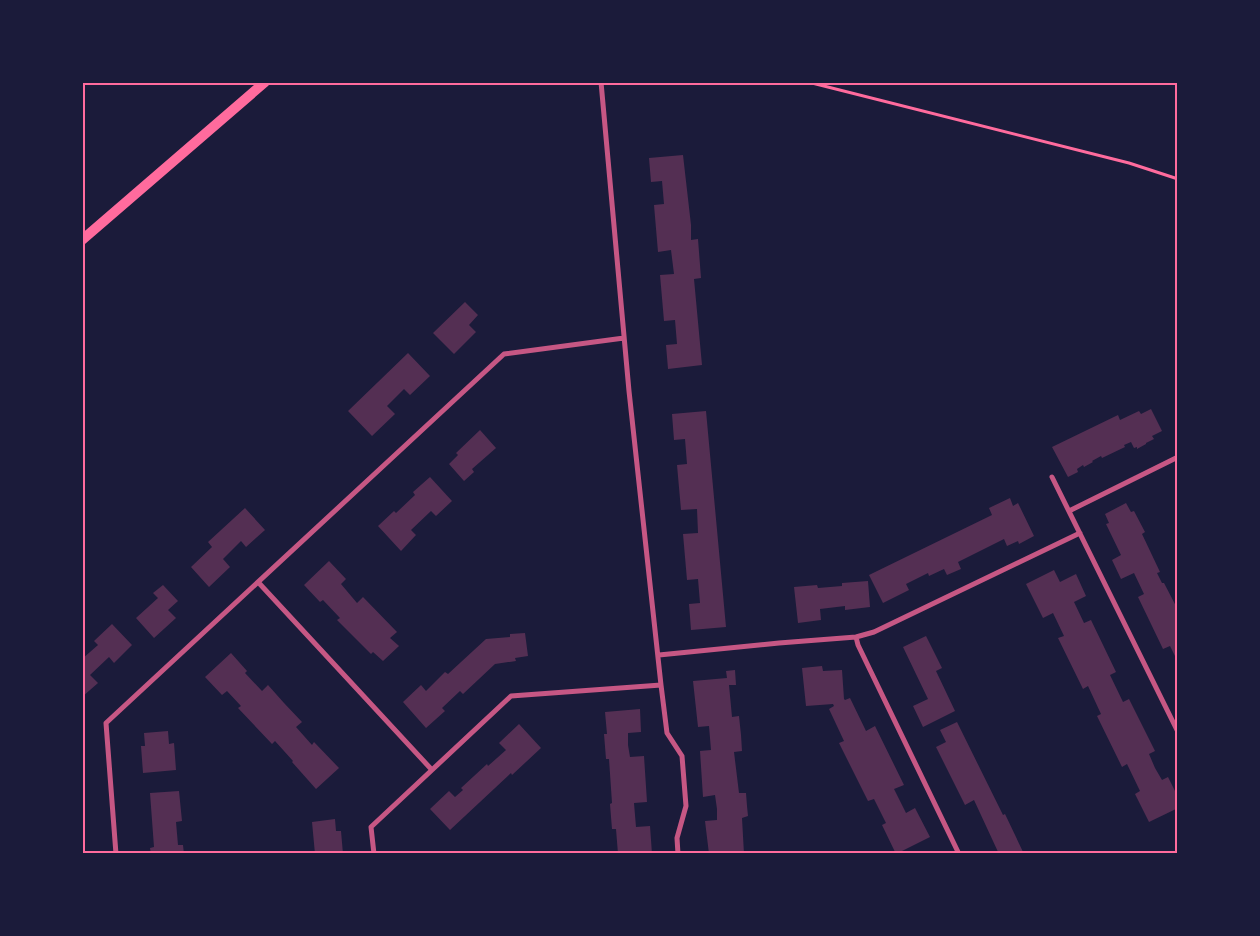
<svg xmlns="http://www.w3.org/2000/svg" width="1260" height="936" viewBox="0 0 1260 936" font-family="Karla,sans-serif">
	<style>
		.building { fill: #542f53 }
		.lines { fill: none; stroke-linecap: round; stroke-linejoin: round }
		.path { stroke: #ff6b9d; stroke-width: 3 }
		.minor { stroke: #c65784; stroke-width: 5 }
		.secondary { stroke: #ff6b9d; stroke-width: 10 }
		.neatline { fill: none; stroke: #ff6b9d; stroke-width: 2 }
	</style>
	<rect width="100%" height="100%" fill="#1b1b3a"/>
	<path class="building" d="M683,155L691,225V240L698,239L701,278L694,279L702,365L668,369L666,345L677,344L675,320L664,321L660,275L674,274L671,250L658,252L654,205L664,204L662,181L651,182L649,158Z
		M465,302L478,315L469,325L476,332L454,354L433,333Z
		M408,353L430,376L410,395L404,389L387,406L395,414L372,436L348,411Z
		M1151,409L1162,431L1152,436L1154,439L1146,443V444L1137,449V447L1134,448L1131,442L1124,445L1125,447L1102,458L1101,456L1092,461L1093,462L1084,467L1083,465L1077,469L1078,472L1068,477L1052,447L1118,415L1120,420L1139,411L1141,414Z
		M706,411L726,627L691,630L689,604L700,603L698,579L687,580L683,534L698,533L697,509L681,510L677,465L687,464L685,439L674,440L672,414Z
		M480,430L496,448L472,469L474,472L464,481L449,464L458,455L456,453Z
		M430,477L452,501L436,516L431,511L411,530L416,535L401,551L378,526L394,511L396,513L415,495L413,492Z
		M1010,498L1013,506L1018,503L1034,536L1019,544L1018,541L1007,546L1004,539L958,562L961,569L947,575L944,569L929,576L928,573L906,584L909,590L883,603L869,575L992,515L989,508Z
		M1126,503L1131,512L1134,511L1145,532L1142,534L1160,572L1157,573L1162,583H1164L1178,610V662L1170,646L1163,649L1151,624L1138,597L1144,594L1134,573L1121,579L1112,560L1121,555L1106,524L1109,523L1105,514Z
		M245,508L265,530L246,547L241,541L223,559L230,567L209,587L191,567L212,547L208,542Z
		M329,561L346,579L341,584L357,603L363,597L397,632L390,638L399,646L383,661L373,652L371,654L337,620L340,618L323,600L320,602L304,585Z
		M1054,570L1060,582L1076,574L1086,596L1074,602L1084,623L1091,620L1116,672L1110,675L1123,702L1129,699L1155,751L1149,754L1155,768L1162,780L1168,777L1178,797V808L1149,822L1135,794L1140,791L1127,764L1122,767L1097,716L1101,714L1088,686L1083,689L1058,638L1064,636L1053,613L1043,618L1026,584Z
		M868,581L870,607L845,610V606L820,609L821,620L798,623L794,587L817,585L818,588L842,586V583Z
		M163,585L178,601L168,610L176,618L154,638L136,618L158,598L153,593Z
		M112,624L132,645L114,663L109,657L90,675L98,683L82,697V659L98,645L94,641Z
		M525,633L528,656L515,658L516,661L495,664L463,694L460,691L442,708L445,711L426,728L403,702L421,685L426,691L445,672L448,674L486,639L510,637V634Z
		M926,636L942,668L936,671L955,711L923,727L913,706L928,699L903,647Z
		M231,653L247,671L245,673L262,691L268,685L284,703L302,722L296,727L312,745L314,742L339,768L316,789L292,762L293,761L275,741L272,744L238,708L241,706L227,691L222,695L205,677Z
		M822,666L823,671L842,670L844,699L845,700L850,698L866,731L875,726L904,785L894,789L906,813L915,808L930,837L896,854L882,825L886,823L874,799L868,801L839,743L844,741L829,709L834,706L833,704L806,706L802,668Z
		M735,670L736,685H729L732,717L739,716L741,735L742,751L734,752L739,793H746L747,806L748,816L742,818L744,854H709L705,821L717,820V809L715,795L703,797L700,751L711,750L709,726L698,727L693,681L727,678L726,671Z
		M640,709L641,732L628,733V745L630,757L644,756L647,802L634,803L636,827L650,826L652,854H618L616,829H612L611,817L610,804L612,803L609,759H606L604,734H607L605,712Z
		M957,722L1003,815L1005,814L1024,854H999L974,800L965,805L936,747L946,742L940,730Z
		M519,724L541,748L512,775L511,773L450,830L430,809L449,791L455,797L463,790L461,788L487,764L488,766L506,750L499,743Z
		M168,731L169,744L174,743L176,770L143,773L141,746H145L144,733Z
		M179,791L182,821L176,822L178,845H183L184,854H151L150,848L154,847L150,793Z
		M335,819L336,831H341L343,854H315L312,822Z"/>
	<g class="lines">
		<path class="path" d="M808,82L1129,163L1178,179"/>
		<path class="minor" d="M601,82L629,391L661,685L667,733L682,756L686,806L677,838L678,854
			M1052,477L1178,732
			M1069,511L1178,457
			M258,582L432,770
			M856,637L858,645L959,854
			M659,655L779,643L856,637L874,632L1080,533
			M116,854L106,723L504,354L624,338
			M374,854L371,827L511,696L661,685"/>
		<path class="secondary" d="M82,240L265,82"/>
	</g>
	<rect width="1260" height="936" fill="none" stroke="#1b1b3a" stroke-width="168"/>
	<rect x="84" y="84" width="1092" height="768" class="neatline"/>
</svg>
